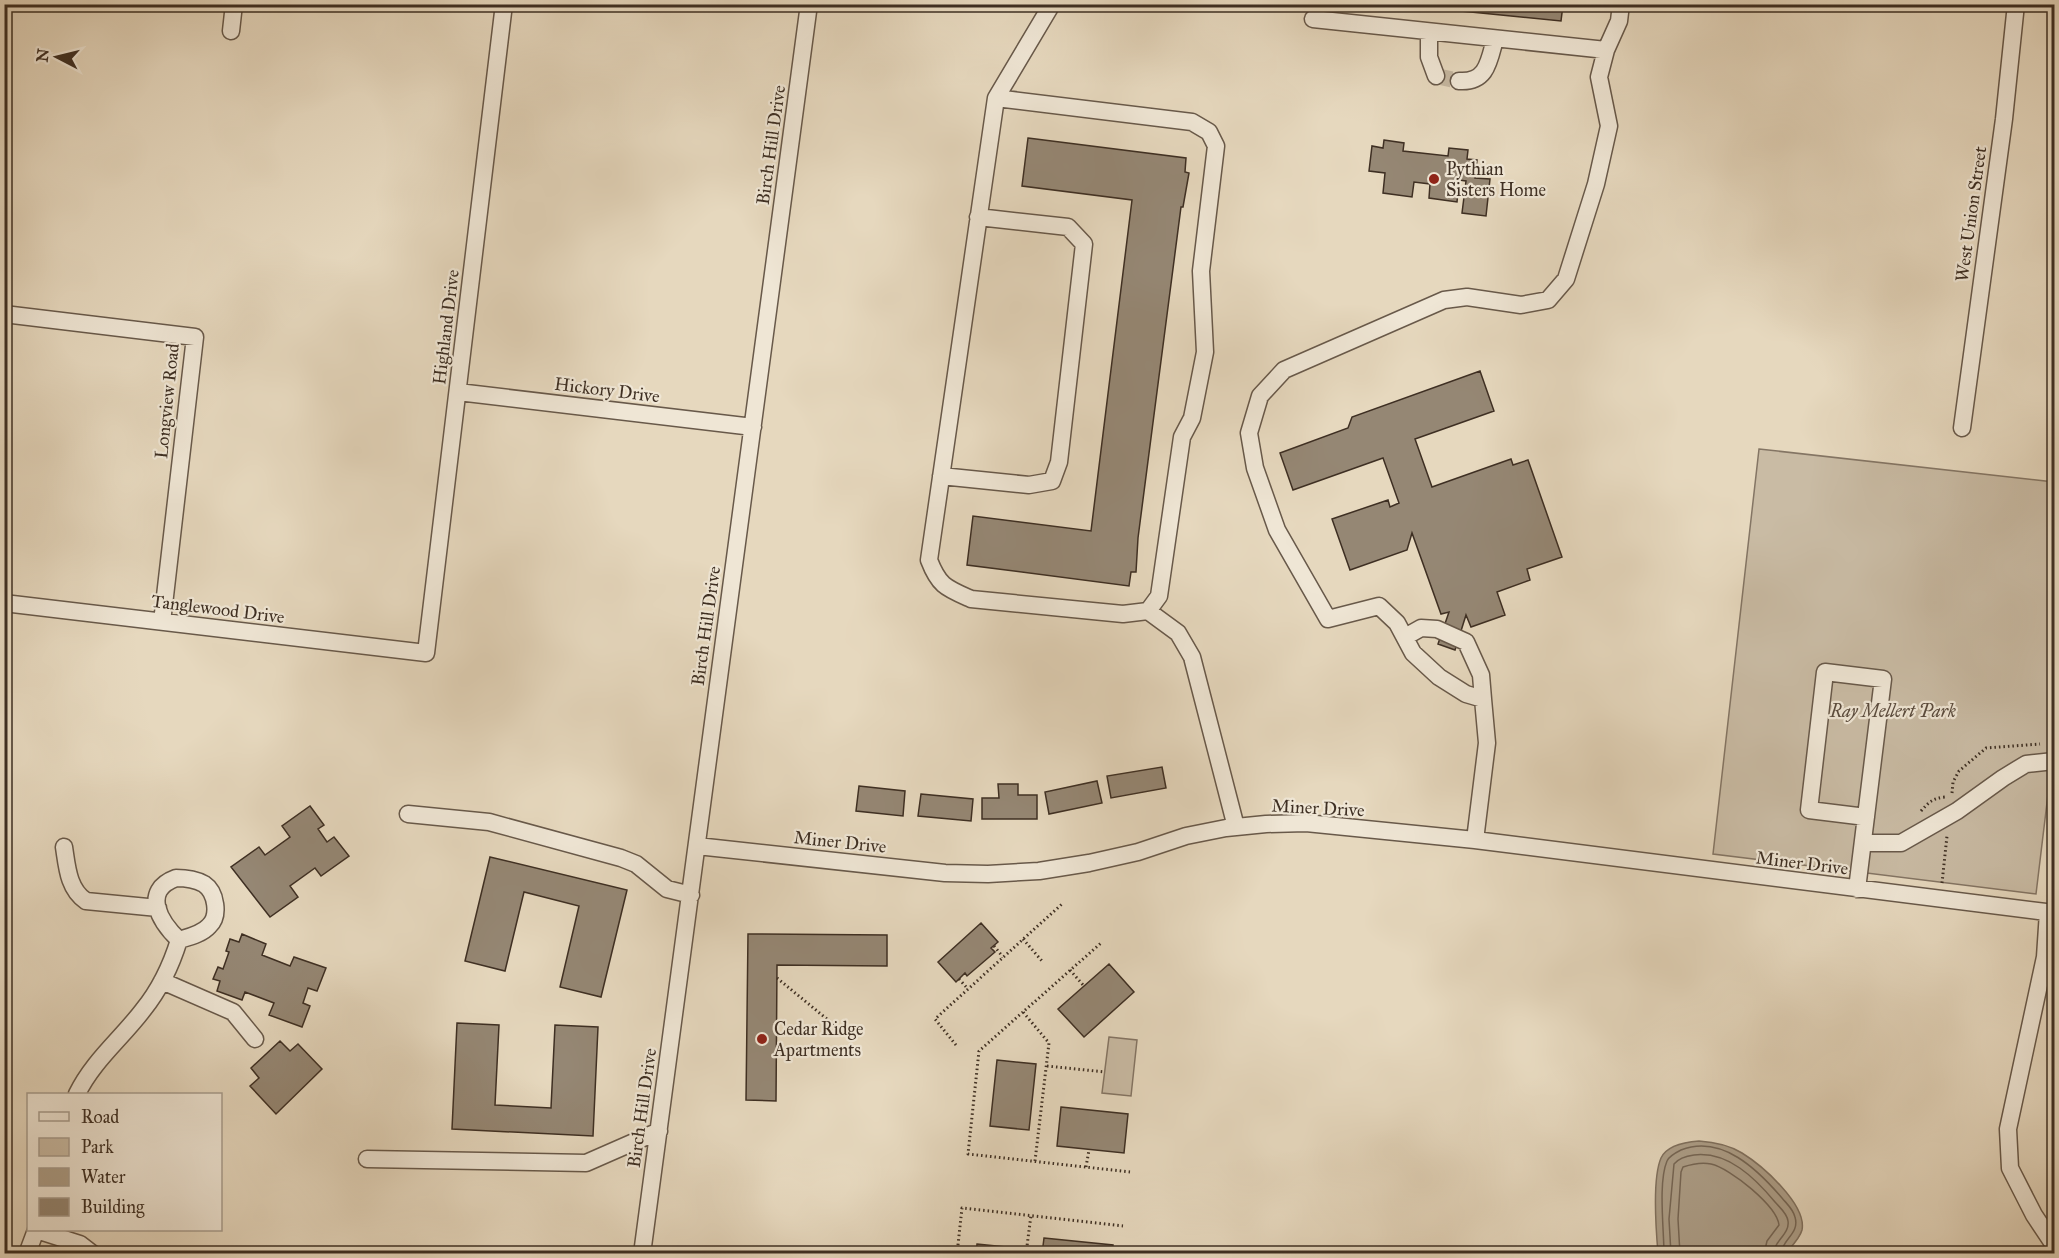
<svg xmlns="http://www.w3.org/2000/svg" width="2059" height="1258" viewBox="0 0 2059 1258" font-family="'IM FELL Great Primer',serif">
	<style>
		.green { fill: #c9bba4; stroke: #847564; stroke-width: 1.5 }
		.water { fill: #ad9f89; stroke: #817260; stroke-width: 1.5 }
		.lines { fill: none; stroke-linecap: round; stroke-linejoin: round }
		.shore { stroke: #766756; stroke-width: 1.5 }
		.building { fill: #958774; stroke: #3e2f23; stroke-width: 1.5 }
		.minor-tunnel { stroke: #c4b69f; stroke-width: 16; stroke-dasharray: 16 8; stroke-linecap: butt }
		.minor-casing { stroke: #68594a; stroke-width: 19 }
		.path { stroke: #3e2f23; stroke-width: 3; stroke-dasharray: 1.5 3; stroke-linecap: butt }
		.minor { stroke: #efe6d5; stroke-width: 16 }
		.poi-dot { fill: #8f2418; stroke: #efe6d5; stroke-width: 2 }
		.labels { text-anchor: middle; stroke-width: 4.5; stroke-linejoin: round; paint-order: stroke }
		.street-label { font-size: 18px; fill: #3e2f23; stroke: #efe6d5 }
		.poi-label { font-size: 18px; fill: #3e2f23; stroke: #efe6d5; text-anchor: start }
		.park-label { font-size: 18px; font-style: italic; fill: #5a4b3d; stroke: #efe6d5 }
	</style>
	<rect width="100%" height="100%" fill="#e6d8be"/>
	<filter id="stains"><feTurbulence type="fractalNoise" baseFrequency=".00333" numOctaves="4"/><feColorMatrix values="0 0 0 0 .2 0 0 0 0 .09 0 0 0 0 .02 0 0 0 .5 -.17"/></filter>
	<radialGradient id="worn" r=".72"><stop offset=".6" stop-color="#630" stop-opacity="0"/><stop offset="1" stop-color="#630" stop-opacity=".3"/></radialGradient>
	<path class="green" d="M1759,449L2054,482V786H2049L2036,894L1713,854Z
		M1109,1037L1137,1040L1131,1096L1102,1093Z"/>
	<path class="water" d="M1699,1141C1714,1142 1729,1145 1742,1153C1763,1166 1807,1205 1802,1230C1800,1238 1791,1247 1786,1253H1658C1656,1230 1652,1179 1661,1158C1667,1145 1686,1142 1699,1141Z"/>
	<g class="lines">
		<path class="shore" d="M1664,1254C1664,1230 1658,1182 1667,1161C1669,1156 1675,1153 1681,1150C1722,1134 1758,1170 1782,1198C1787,1204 1793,1209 1795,1217C1800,1234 1782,1239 1781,1254
			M1671,1254L1669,1219L1674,1164C1679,1158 1686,1156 1694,1155C1728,1151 1755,1178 1775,1202C1780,1208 1787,1213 1788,1221C1790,1234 1774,1241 1773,1254
			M1680,1254L1678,1219L1681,1172L1683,1167C1692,1164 1702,1162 1711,1164C1730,1168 1777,1206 1779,1225L1767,1241L1764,1254"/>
	</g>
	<path class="building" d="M1421,4H1569L1563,5L1561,21L1421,7Z
		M1028,138L1186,158L1185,172L1189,173L1183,207H1181L1138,538L1136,572H1131L1129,586L967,565L973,516L1091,531L1132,200L1022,186Z
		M1384,140L1404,143L1403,151L1448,156L1449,148L1468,150L1467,159L1477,160L1475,178L1490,179L1486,216L1462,213L1466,181L1459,180L1457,202L1429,198L1430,184L1414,182L1412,197L1383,193L1385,173L1369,171L1372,146L1383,148Z
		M1480,371L1494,411L1415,439L1432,487L1511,459L1513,465L1528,460L1562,557L1527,569L1530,580L1497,592L1505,615L1471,627L1466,615L1455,650L1438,644L1449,612L1441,614L1412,533L1407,550L1350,570L1332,519L1388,500L1390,507L1399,503L1383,458L1293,490L1280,453L1348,428L1352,417Z
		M1162,767L1166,788L1111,798L1107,776Z
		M1097,781L1102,803L1049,814L1045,792Z
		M998,784H1018V795H1037V819H982V798H999Z
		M859,786L905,791L903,816L856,811Z
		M921,794L973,799L971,821L918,816Z
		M310,806L324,825L318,829L327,842L334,837L349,856L321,876L315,868L290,886L298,897L270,917L231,867L259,847L265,855L290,837L282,826Z
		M490,857L627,890L601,997L560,987L579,906L524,892L505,971L465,961Z
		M981,923L998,942L991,948L995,952L967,976L965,973L956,982L938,962Z
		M242,934L266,944L262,955L290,966L294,957L326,968L317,991L308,988L303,1003L310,1006L302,1027L269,1015L274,1003L245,992L242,1000L217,991L220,981L213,979L218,967L223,969L229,952L226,951L230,939L239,942Z
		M748,934L887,935V966L777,965L776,1101L746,1100Z
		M1109,964L1134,992L1084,1037L1058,1009Z
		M457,1023L499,1025L495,1105L551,1108L555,1025L598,1027L593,1136L452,1129Z
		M280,1041L290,1051L298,1044L322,1069L276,1114L250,1086L259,1078L251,1068Z
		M997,1060L1036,1064L1029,1130L990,1126Z
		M1061,1107L1128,1114L1124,1153L1057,1146Z
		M1044,1238L1113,1245L1112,1254H1042Z
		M977,1244L1015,1248L1014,1254H976Z"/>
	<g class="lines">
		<path class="minor-tunnel" d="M1436,76L1459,81"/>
		<g class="minor-casing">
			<path id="minor" d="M1313,19L1606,50
				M231,31L234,4
				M1429,32V57L1436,76
				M1459,81C1487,83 1489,61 1495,39
				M996,98L1192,122L1209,132L1216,146L1201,271L1205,352L1192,418L1182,437L1159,596L1148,611L1123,614L971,599C946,588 939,586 929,560L996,98L1052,4
				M4,314L195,337L162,622
				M458,392L753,427
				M1962,428L2004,119L2016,4
				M941,476L1029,485L1052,481L1059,462L1084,244L1068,227L978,217
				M4,603L426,653L504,4
				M1148,611L1178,633L1192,657L1236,827
				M1405,637L1421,628L1437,629L1466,642L1481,675L1483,699
				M408,814L489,822L621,858L636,864L667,889L691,895
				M1475,840L1487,743L1483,699L1466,694L1439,677L1413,653L1397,623L1379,606L1328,619L1277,530L1255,468L1249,433L1260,396L1284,370L1444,300L1467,297L1521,305L1548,300L1566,279L1596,184L1609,126L1599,77L1606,50L1619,21L1621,4
				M1863,843H1901L1957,811L2003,778L2026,764L2054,761
				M697,846L945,873L988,874L1039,871L1089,863L1138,852L1186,836L1226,828L1266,824L1306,823L1475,840L2054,913
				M64,847C67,866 68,889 86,901L158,908
				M176,878C186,878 195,879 204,884C216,892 220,916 209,926C202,934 189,937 179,940C160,922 141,891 176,878Z
				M1857,889L1883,679L1825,672L1809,810L1866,817
				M2048,912L2045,957L2008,1129L2010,1168L2034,1215L2054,1245
				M162,981L233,1012L255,1039
				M77,1094C93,1061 121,1039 143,1010C160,989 171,966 179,940
				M367,1159L586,1163L659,1131
				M36,1230L80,1244L93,1254
				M27,1254L36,1230
				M642,1254L809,4"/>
		</g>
		<path class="path" d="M1952,793L1953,782L1959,771L1986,748L2040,744
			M1921,811C1929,802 1933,798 1945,797
			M1942,883L1947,836
			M1023,939L1042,961
			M994,946L1003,957
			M1070,970L1084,986
			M777,978L839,1029
			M959,979L968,989
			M1023,1012L979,1051L968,1154L1130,1172
			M956,1045L935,1019L1062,904
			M1047,1066L1105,1072
			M1035,1161L1049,1043L1023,1012L1101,943
			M1086,1167L1089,1150
			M957,1254L962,1208L1123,1226
			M1026,1254L1031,1215"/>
		<use href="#minor" class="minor"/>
	</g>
	<g class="poi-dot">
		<circle cx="1434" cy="179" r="6"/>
		<circle cx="762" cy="1039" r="6"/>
	</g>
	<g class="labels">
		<g class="street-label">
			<text transform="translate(771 145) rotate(-82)" y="6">Birch Hill Drive</text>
			<text transform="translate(1971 214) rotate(-82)" y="6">West Union Street</text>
			<text transform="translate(446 327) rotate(-83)" y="6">Highland Drive</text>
			<text transform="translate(607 390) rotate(7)" y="6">Hickory Drive</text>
			<text transform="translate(167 401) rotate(-84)" y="6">Longview Road</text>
			<text transform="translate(218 609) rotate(7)" y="6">Tanglewood Drive</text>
			<text transform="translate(706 626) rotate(-82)" y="6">Birch Hill Drive</text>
			<text transform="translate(1318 808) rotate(3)" y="6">Miner Drive</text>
			<text transform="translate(840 842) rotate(6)" y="6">Miner Drive</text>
			<text transform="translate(1802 863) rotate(7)" y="6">Miner Drive</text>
			<text transform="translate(642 1108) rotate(-82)" y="6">Birch Hill Drive</text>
		</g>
		<g class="poi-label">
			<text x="1446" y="175">Pythian<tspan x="1446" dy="21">Sisters Home</tspan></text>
			<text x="774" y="1035">Cedar Ridge<tspan x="774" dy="21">Apartments</tspan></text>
		</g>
		<g class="park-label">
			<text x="1893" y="717">Ray Mellert Park</text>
		</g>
	</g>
	<rect width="2059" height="1258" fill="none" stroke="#e6d8be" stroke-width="24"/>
	<rect x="6" y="6" width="2047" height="1246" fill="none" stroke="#3e2f23" stroke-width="3"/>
	<rect x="12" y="12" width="2035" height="1234" fill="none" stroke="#3e2f23" stroke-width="1.5"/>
	<rect x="27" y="1093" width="195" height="138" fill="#efe6d5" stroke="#a89d8e" stroke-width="1.5"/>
	<rect x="39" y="1112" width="30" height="9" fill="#efe6d5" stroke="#a89d8e" stroke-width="1.5"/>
	<text x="81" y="1123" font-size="18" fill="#3e2f23">Road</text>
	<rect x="39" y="1138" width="30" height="18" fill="#c9bba4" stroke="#a89d8e" stroke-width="1.5"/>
	<text x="81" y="1153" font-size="18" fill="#3e2f23">Park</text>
	<rect x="39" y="1168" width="30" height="18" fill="#ad9f89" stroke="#a89d8e" stroke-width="1.5"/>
	<text x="81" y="1183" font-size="18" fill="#3e2f23">Water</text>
	<rect x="39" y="1198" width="30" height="18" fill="#958774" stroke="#a89d8e" stroke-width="1.5"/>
	<text x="81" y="1213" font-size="18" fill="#3e2f23">Building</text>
	<g transform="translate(57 57) rotate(277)" stroke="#efe6d5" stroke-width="4.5" paint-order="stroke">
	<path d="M0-4.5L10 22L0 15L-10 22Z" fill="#3e2f23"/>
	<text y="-9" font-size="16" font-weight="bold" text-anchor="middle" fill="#3e2f23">N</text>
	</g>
	<rect width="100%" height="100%" filter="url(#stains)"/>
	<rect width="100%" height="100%" fill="url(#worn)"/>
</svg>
